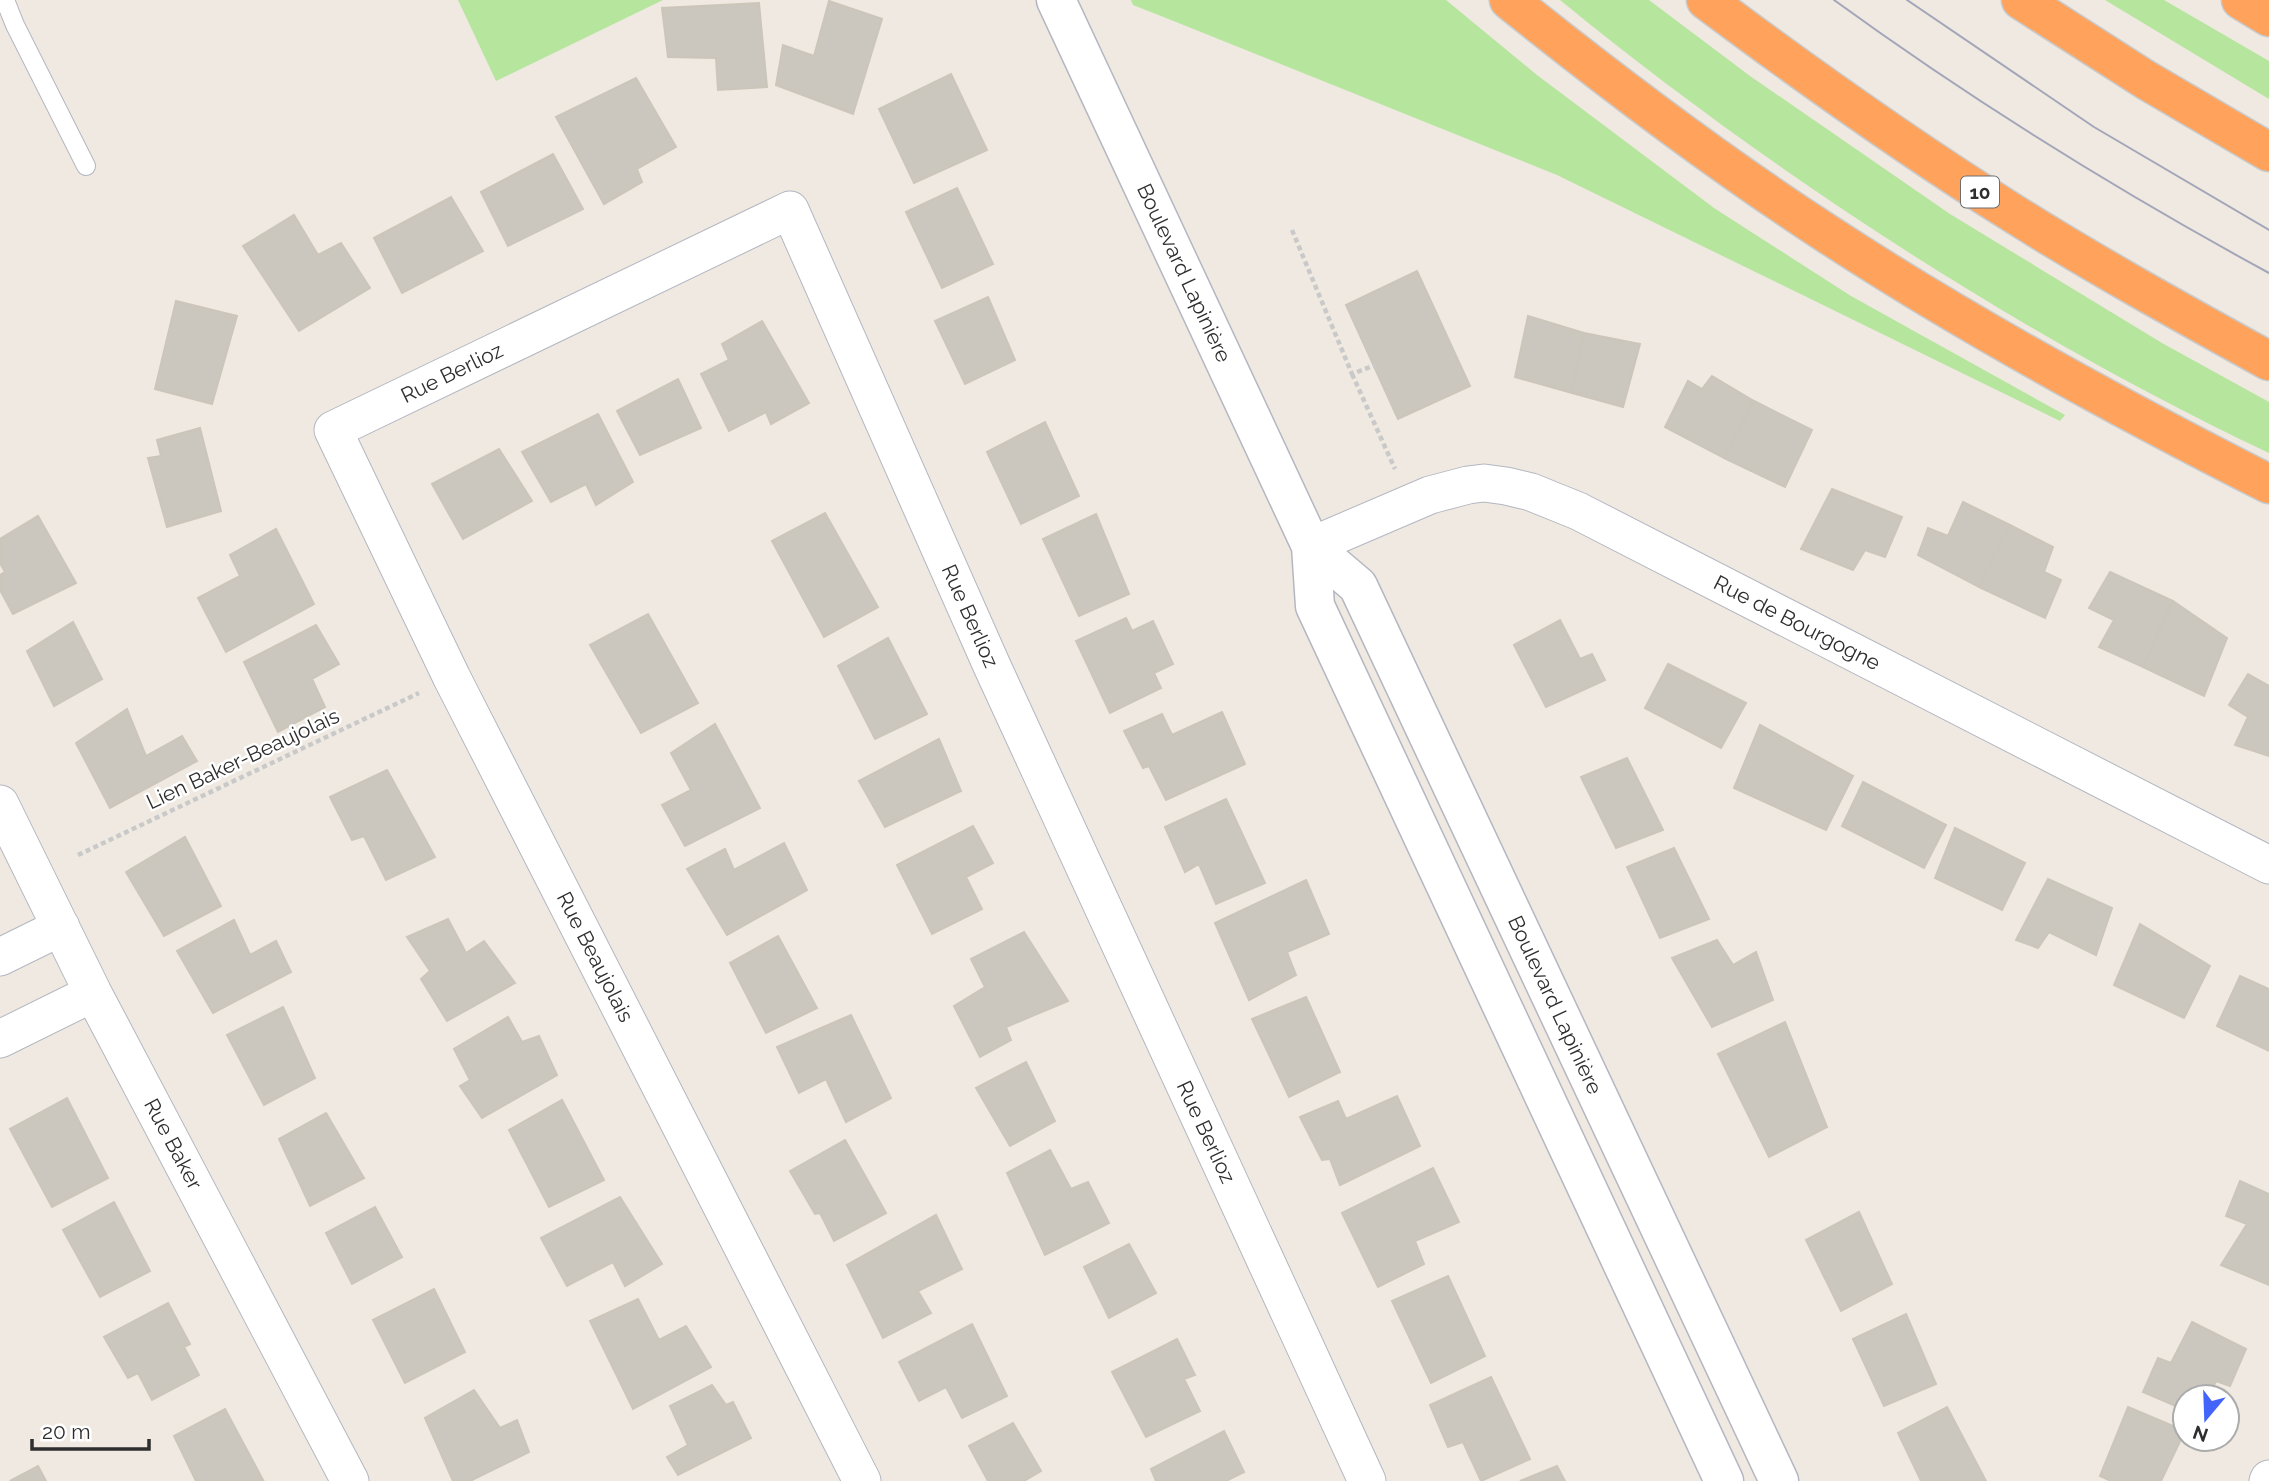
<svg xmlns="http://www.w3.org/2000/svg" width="2269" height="1481" viewBox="0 0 2269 1481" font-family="Raleway,sans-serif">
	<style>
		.green { fill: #b6e59e }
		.building { fill: #cbc7bf; stroke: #cbc5ba; stroke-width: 2 }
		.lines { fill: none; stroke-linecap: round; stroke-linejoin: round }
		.lane-casing { stroke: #b4b7c1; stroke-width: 20 }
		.street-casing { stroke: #b4b7c1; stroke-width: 39 }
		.secondary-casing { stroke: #b4b7c1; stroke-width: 41 }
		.highway-casing { stroke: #c9c9c9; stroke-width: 41 }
		.path { stroke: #c9c9c9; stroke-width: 4.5; stroke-dasharray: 5 3.5; stroke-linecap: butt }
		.lane { stroke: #fff; stroke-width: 18 }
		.street { stroke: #fff; stroke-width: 37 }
		.secondary { stroke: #fff; stroke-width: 38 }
		.highway { stroke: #ffa35c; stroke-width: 38 }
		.tram { stroke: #a3a6b8; stroke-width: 2 }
		.labels { text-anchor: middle; stroke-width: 5; stroke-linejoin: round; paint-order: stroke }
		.shield { fill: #fff; stroke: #6d6d6d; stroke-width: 2 }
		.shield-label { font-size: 19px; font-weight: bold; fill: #2e2e2e }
		.street-label { font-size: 21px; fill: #2e2e2e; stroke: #fff }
	</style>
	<rect width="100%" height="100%" fill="#efe9e1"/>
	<path class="green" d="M458,0H663L496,81Z
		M1131,0H1446L1537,75L1714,208L1851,296L2065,415L2060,421L1557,175L1161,16L1133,5Z
		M1560,0H1649L1750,76L1950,214L2162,343L2269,402V453C2020,335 1773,174 1560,0Z
		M2105,0H2164L2269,61V99Z"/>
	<path class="building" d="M829,1L882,19L853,114L776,85L783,45L814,56Z
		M759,3L767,87L718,90L716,58L668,57L662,8Z
		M951,74L987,150L914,183L879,109Z
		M636,78L676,147L637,169L642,182L604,204L556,117Z
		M553,154L583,209L508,246L481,192Z
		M957,188L993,264L942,288L906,212Z
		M451,197L483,251L402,293L374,238Z
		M294,215L318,255L341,243L370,288L299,331L243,246Z
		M1417,271L1470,386L1398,419L1346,305Z
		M988,297L1015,360L965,384L935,321Z
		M176,301L237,316L212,404L155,389Z
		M1528,316L1584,333L1572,393L1515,377Z
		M762,321L809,403L771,424L766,412L729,431L701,374L729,360L722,344Z
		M1584,333L1640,344L1623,407L1572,393Z
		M1712,376L1754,401L1724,458L1665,427L1688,381L1702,389Z
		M678,379L701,428L640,455L617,411Z
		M1754,401L1812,430L1785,487L1724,458Z
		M598,414L633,482L596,505L586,484L551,502L522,452Z
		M1045,422L1079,496L1021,524L987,452Z
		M200,428L221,511L167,527L148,458L161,456L157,440Z
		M499,449L532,501L463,539L432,484Z
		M1832,489L1902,517L1885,557L1865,550L1853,570L1801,549Z
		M1963,502L2010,525L1979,587L1918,555L1928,528L1948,536Z
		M825,513L878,607L824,637L772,541Z
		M1096,514L1129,594L1079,616L1043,539Z
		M38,516L76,583L13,614L0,590V575L5,572L0,563V539Z
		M2010,525L2053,547L2044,572L2061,580L2045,618L1979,587Z
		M276,529L314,604L226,652L198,598L240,576L230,555Z
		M2110,572L2173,601L2143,667L2099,647L2114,620L2089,608Z
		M2173,601L2227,638L2204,696L2143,667Z
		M648,614L698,703L641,733L590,645Z
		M1126,618L1132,631L1153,621L1173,664L1154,673L1161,688L1110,713L1076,641Z
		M1560,620L1580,659L1592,654L1605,680L1546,707L1514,645Z
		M73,622L102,679L54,706L27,651Z
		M316,625L339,664L312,679L325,707L278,732L244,662Z
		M888,638L927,714L875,739L838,666Z
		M1668,664L1746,703L1721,748L1645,708Z
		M2248,674L2269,686V756L2235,745L2248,717L2229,705Z
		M127,709L146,756L182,736L197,761L110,808L76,743Z
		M1222,712L1245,764L1166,800L1149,766L1143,768L1124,731L1162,714L1172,735Z
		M715,724L760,808L685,846L662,805L691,790L671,753Z
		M1760,725L1853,776L1826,830L1734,788Z
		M939,739L961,791L885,827L859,781Z
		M1627,758L1663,830L1616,848L1581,777Z
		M387,770L435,857L386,880L364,836L352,840L330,797Z
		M1863,782L1946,825L1924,868L1842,826Z
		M1226,799L1265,883L1216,904L1199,864L1185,872L1165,827Z
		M973,826L993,863L966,877L982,909L932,934L897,865Z
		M1955,828L2025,863L2002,910L1935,878Z
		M185,837L221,906L164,936L126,872Z
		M784,843L807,890L727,935L687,869L725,849L734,870Z
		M1674,848L1709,919L1660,938L1627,867Z
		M2048,879L2112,908L2096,955L2049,932L2038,948L2016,940Z
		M1306,880L1329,934L1287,952L1296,975L1249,1000L1215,923Z
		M448,919L466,953L484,941L515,983L447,1021L421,979L430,971L407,937Z
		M234,920L250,955L276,941L291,972L213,1013L177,951Z
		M2140,924L2210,966L2184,1018L2114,985Z
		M1024,932L1068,1001L1006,1027L1011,1040L980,1057L954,1006L985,987L971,959Z
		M778,936L817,1008L766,1033L730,963Z
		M1717,940L1733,965L1756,952L1773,1000L1712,1027L1672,958Z
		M2240,976L2269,989V1051L2217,1026Z
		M1306,997L1340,1072L1289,1097L1252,1019Z
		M283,1007L315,1078L264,1105L227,1035Z
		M851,1015L891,1098L846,1122L826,1079L799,1093L777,1047Z
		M508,1017L522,1042L539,1036L557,1075L482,1118L460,1086L470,1080L454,1049Z
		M1785,1022L1827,1127L1769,1157L1718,1054Z
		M1026,1062L1055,1121L1010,1146L976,1088Z
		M1397,1096L1420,1146L1340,1185L1330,1159L1322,1160L1300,1117L1338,1101L1346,1119Z
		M67,1098L108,1178L52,1207L10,1129Z
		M562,1100L604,1180L549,1207L509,1130Z
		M326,1113L364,1178L310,1206L279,1139Z
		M845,1140L886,1213L834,1241L820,1213L815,1214L790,1171Z
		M1050,1150L1071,1189L1088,1182L1109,1223L1045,1255L1007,1173Z
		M1433,1168L1459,1222L1415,1241L1424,1264L1378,1287L1342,1213Z
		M2240,1181L2269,1194V1285L2221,1265L2247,1224L2226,1216Z
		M620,1197L662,1264L625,1286L613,1262L567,1286L541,1238Z
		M114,1202L150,1271L100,1297L63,1230Z
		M375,1207L402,1257L352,1284L326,1233Z
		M1859,1212L1892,1284L1841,1311L1806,1240Z
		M936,1215L962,1269L918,1291L931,1313L883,1338L847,1265Z
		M1129,1244L1156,1293L1109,1318L1084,1267Z
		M1448,1276L1485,1356L1431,1383L1392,1301Z
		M434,1289L465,1352L405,1383L373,1320Z
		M638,1299L659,1340L686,1326L711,1367L633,1409L590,1321Z
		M168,1303L190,1344L184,1347L199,1375L152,1400L138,1373L128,1378L104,1337Z
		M1906,1314L1936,1384L1884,1406L1853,1339Z
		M2192,1322L2246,1349L2230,1386L2216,1381L2209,1397H2185V1410L2143,1392L2158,1358L2171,1363Z
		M972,1324L1007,1396L962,1418L946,1387L919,1401L899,1362Z
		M1177,1339L1195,1375L1184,1379L1200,1411L1146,1437L1112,1372Z
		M1491,1377L1530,1459L1481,1481L1463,1442L1448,1447L1430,1405Z
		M712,1385L726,1405L733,1402L751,1438L678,1475L667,1457L688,1445L670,1406Z
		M474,1390L500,1428L517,1420L529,1452L470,1481H453L425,1418Z
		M1947,1407L1986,1481H1921L1898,1433Z
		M2128,1407L2185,1431L2161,1481H2111L2100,1476Z
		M225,1409L263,1480L196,1481L174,1436Z
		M1013,1423L1041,1471L1024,1481H988L969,1446Z
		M1224,1431L1244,1472L1226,1481H1156L1151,1469Z
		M38,1466L46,1481H10Z
		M1557,1466L1565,1481H1520Z"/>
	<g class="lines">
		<g class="lane-casing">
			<path id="lane" d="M5,0L15,25L86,166"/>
		</g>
		<g class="street-casing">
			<path id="street" d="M1311,546L1430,495L1468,485L1484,483L1506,486L1531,492L1578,511L2269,865
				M0,804L93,993L350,1481
				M0,957L61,927
				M0,1039L93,993
				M862,1481L452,678L333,430L790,210L992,666L1367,1481
				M2268,1481L2269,1479"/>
		</g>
		<g class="secondary-casing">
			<path id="secondary" d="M1056,0L1311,546L1315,606L1724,1481
				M1311,546L1358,586L1779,1481"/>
		</g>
		<g class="highway-casing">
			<path id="highway" d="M1509,0C1610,81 1714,160 1823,231C1966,325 2117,407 2269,484
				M1706,0C1805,74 1906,146 2011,212C2095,265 2182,313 2269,361
				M2021,0L2146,80L2269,152
				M2241,0L2269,17"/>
		</g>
		<path class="path" d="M1292,230L1352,374L1375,365
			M1352,374L1395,469
			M78,855L419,693"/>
		<use href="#lane" class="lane"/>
		<use href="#street" class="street"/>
		<use href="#secondary" class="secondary"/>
		<use href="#highway" class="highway"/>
		<path class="tram" d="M1834,0C1973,101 2118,191 2269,273
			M1907,0L2094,127L2269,230"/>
	</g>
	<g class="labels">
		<rect class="shield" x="1961" y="176.5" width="38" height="31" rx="5"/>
		<g class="shield-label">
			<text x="1980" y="199">10</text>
		</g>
		<g class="street-label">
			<text transform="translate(1184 273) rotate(65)" y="7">Boulevard Lapinière</text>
			<text transform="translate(452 373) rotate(-26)" y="7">Rue Berlioz</text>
			<text transform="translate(970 616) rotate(66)" y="7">Rue Berlioz</text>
			<text transform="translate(1797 623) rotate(27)" y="7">Rue de Bourgogne</text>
			<text transform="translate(243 759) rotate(-25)" y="7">Lien Baker-Beaujolais</text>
			<text transform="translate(595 957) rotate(63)" y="7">Rue Beaujolais</text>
			<text transform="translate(1555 1005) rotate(65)" y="7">Boulevard Lapinière</text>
			<text transform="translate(1206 1132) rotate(65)" y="7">Rue Berlioz</text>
			<text transform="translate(173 1144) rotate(62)" y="7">Rue Baker</text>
		</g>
	</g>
	<g transform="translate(2206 1418) rotate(199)"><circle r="33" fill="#ffffff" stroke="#ababab" stroke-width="2"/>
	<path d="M0-5L12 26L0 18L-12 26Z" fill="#4264fb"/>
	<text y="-10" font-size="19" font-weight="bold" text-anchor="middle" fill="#2e2e2e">N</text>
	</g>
	<path d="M32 1439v10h117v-10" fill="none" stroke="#2e2e2e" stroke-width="3.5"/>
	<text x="42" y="1439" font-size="21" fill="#2e2e2e" stroke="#ffffff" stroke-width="5" paint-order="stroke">20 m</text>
</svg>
